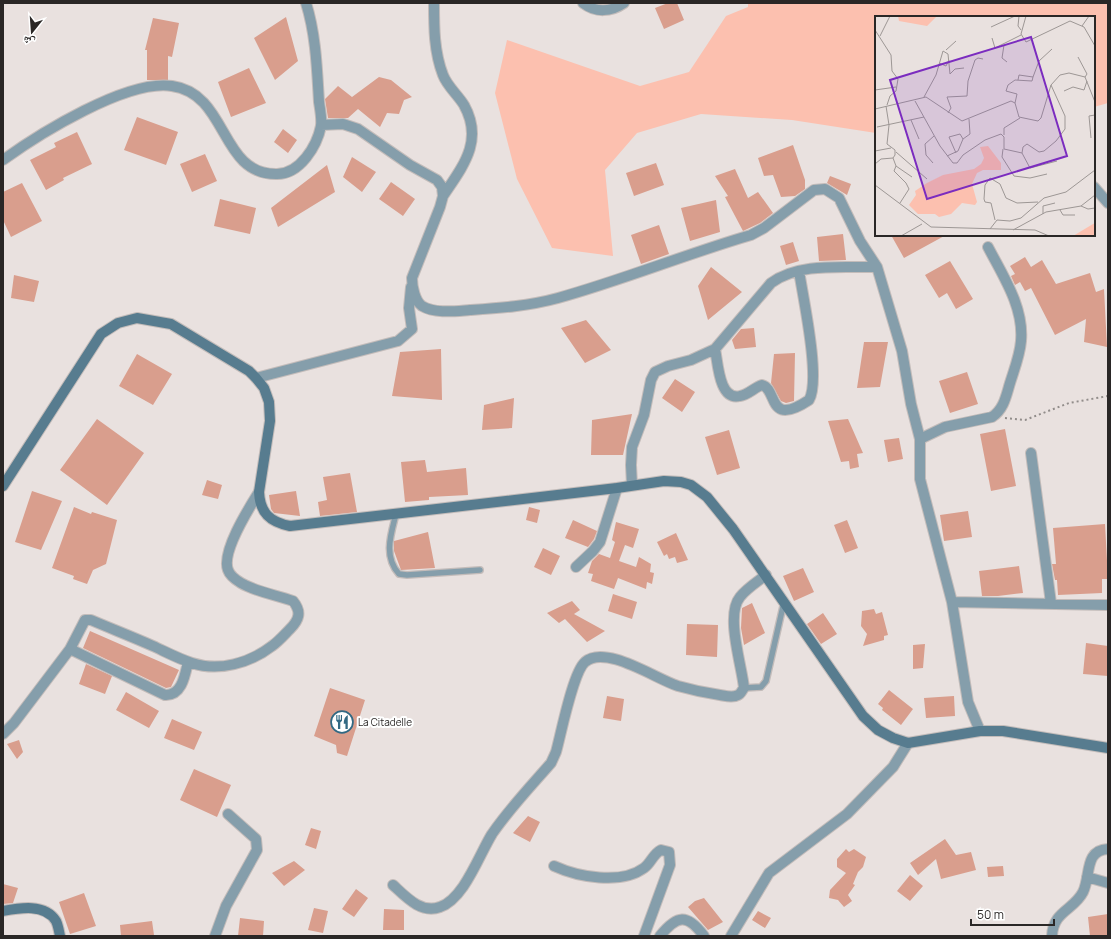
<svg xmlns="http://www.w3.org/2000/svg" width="1111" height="939" viewBox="0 0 1111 939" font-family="Manrope,'Noto Naskh Arabic',sans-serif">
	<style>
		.green { fill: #fcc0af }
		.building { fill: #d99e8d }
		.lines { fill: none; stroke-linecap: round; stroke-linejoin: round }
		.lane-casing { stroke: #c3bcba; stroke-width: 8 }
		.street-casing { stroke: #c3bcba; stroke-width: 12 }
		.secondary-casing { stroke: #c3bcba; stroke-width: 12 }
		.path { stroke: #928d8b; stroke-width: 2; stroke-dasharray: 2 3; stroke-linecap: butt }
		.lane { stroke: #859eab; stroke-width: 5.5 }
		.street { stroke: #859eab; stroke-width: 10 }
		.secondary { stroke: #577c8f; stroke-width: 10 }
		.labels { text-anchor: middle; stroke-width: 4; stroke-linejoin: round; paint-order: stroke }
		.poi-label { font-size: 10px; fill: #2a2726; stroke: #fff; text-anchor: start }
		.inset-road { fill: none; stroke: #9d9795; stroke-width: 1 }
		.view { fill: #7b2cbf; fill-opacity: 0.15; stroke: #7b2cbf; stroke-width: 2 }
		.inset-edge { fill: none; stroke: #2a2726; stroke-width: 2 }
	</style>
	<rect width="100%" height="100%" fill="#e9e1df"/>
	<path class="green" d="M748,3H1108V103L1094,107V17H876V133L792,120L701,114L637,133L605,170L613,256L552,248L517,179L495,93L507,40L640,86L689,72L726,16L748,7Z"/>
	<path class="building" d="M668,3H677L684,20L664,29L655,8Z
		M286,17L298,61L275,80L254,38Z
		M153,18L179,23L172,57L168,56V80H147V50H145Z
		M249,68L266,103L231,117L218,82Z
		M379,77L391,80L412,97L404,100L399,114L387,113L380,127L358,109L348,118H328L325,99L338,86L352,97Z
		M137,117L178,132L166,165L124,150Z
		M283,129L297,140L288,153L274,142Z
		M77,132L92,164L63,178L64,180L46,190L30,160L56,147L54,143Z
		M793,145L805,180V189L795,196L781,197L773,175L764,176L758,158Z
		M205,154L217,181L192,192L180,164Z
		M352,157L376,172L362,192L343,177Z
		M656,163L664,185L634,196L626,173Z
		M327,165L335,192L278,227L271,208Z
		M735,169L748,198L758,192L773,213L760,223L743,231L725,197L728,196L715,176Z
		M830,176L851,184L847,195L827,183Z
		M391,182L415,199L403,216L379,199Z
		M22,183L42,221L11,237L3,220V192Z
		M220,199L256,208L250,234L214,226Z
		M716,200L720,232L690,241L681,208Z
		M659,225L669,254L641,264L631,235Z
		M843,234L846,260L819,261L817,237Z
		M891,235H946L904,258Z
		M793,242L799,261L786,265L780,246Z
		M1025,257L1031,267L1042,260L1056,284L1090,273L1096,292L1104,289L1107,347L1084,342L1086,319L1055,335L1031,288L1025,291L1020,282L1015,285L1011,276L1015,274L1010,266Z
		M950,261L973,299L956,309L947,293L939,298L925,275Z
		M711,267L742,292L708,320L698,286Z
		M14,275L39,281L34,302L11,298Z
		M586,320L611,350L585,363L561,328Z
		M754,328L756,347L735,349L732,340L741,329Z
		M864,342H888L880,387L857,388Z
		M441,349L442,400L392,396L400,352Z
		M795,353L794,401L786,403L781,401L771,383L774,354Z
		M137,354L172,374L153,405L119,386Z
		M967,372L978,404L950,413L939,381Z
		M675,379L695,392L682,412L662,398Z
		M514,398L512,428L482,430L484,405Z
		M632,414L623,455H591L592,420Z
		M97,419L144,453L107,505L60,470Z
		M848,419L863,453L857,454L859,467L850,469L849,461L841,462L828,421Z
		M1005,429L1016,486L991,491L980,434Z
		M729,430L740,468L717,475L705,437Z
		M899,438L903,459L888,462L884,440Z
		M425,460L427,472L466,468L468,495L429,497V500L405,502L401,462Z
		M350,473L357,512L320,516L318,502L327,500L323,477Z
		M207,480L222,485L218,499L202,495Z
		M32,491L62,501L41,550L15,542Z
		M296,491L300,516L274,513L271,509L269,495Z
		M74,507L91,514L92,512L117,520L106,564L93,570L87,584L73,579L74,576L52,568Z
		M529,507L540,510L537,523L526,520Z
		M968,511L972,537L944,541L940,515Z
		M573,520L597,531L594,539L588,547L565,538Z
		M847,520L858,548L845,553L834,525Z
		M616,522L639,529L633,548L625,545L619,561L636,567L639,557L651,564L650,572L654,573L652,584L647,582L646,589L618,578L614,589L591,581L593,574L588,573L592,561L599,554L610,558L615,542L612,540Z
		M1105,524L1108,579H1102V593L1058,595L1057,580H1055L1052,564H1056L1053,528Z
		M428,532L435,568L401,570L394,551V541Z
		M676,533L688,560L677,563L675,557L669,559L667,554L664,556L657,542Z
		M543,548L560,556L551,575L534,567Z
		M1019,566L1023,593L998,596H982L979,571Z
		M803,568L814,592L794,601L783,576Z
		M613,594L637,602L632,619L608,611Z
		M572,601L580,610L574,614L605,631L587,642L565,619L559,623L547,613Z
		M752,603L765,633L744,645L741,628L742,608Z
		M874,609L876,614L882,612L888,635L884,636V640L863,646L867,634L861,626L862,611Z
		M823,613L837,634L821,644L807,624Z
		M687,624L718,625L717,657L686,655Z
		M90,631L179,670L171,687L166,688L83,648Z
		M1086,643L1108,646V676L1083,674Z
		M925,644L923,668L913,669V645Z
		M86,664L112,676L105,694L79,684Z
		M330,688L365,700L347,756L337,753L336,745L314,736Z
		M889,690L913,709L901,725L882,710L883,708L878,704Z
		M126,692L159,711L149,728L116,710Z
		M607,696L624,699L621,721L603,718Z
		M954,696L955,716L926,718L924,698Z
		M172,719L202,732L194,750L164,738Z
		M19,740L23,752L17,759L7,744Z
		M194,769L231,785L217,817L180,800Z
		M528,816L540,822L530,842L513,833Z
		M311,828L321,831L316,849L305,845Z
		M945,839L956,855L971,852L976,870L941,879L936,859L918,875L910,863Z
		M846,849L849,852L854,849L866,857L863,867L858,872L853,884L855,885L848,895L852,901L844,907L838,900L829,898L830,890L846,873L837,867V859Z
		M294,861L305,870L284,886L272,873Z
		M1003,866L1004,876L988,877L987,867Z
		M910,875L923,886L910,901L897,891Z
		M3,884L18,888L13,903L3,904Z
		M356,889L368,898L354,917L342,909Z
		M84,893L96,926L70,934L59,902Z
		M704,898L723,922L708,930L688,907L695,901Z
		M314,908L328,911L323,933L308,930Z
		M384,909L404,910V930H383Z
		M758,911L771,918L765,928L752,920Z
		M1108,914V936H1090L1088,917Z
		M240,918L264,921L263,936H238Z
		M152,921L154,935L121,936L120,925Z"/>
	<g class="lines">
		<g class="lane-casing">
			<path id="lane" d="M396,514C391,534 383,556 399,574L407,575L480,570
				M744,688L761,687L766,681L784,602"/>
		</g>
		<g class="street-casing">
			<path id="street" d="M434,3C434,27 434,52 443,75C447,86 458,95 464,105C484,141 463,166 443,196
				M583,3C596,13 611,12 624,3
				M321,125L343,124L358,129L410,165L437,180L442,187L443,196L440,207L412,278C412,287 415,301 422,306C435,314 456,311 470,310C499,308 529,306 558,298C623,280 686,254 751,235L764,228L814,190L825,189L839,198L860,241L877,267L902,351L911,404L920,439V479L952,602L968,702L980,731
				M3,160C39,134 127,79 172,86C229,94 219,175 277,174C300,174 317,146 321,126C322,118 320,109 319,102C317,69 316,35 306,3
				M1094,187L1108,203
				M715,349C718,363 719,401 740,396C748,395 755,387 762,385C778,389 767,428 809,400C821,380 803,297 799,271
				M256,378L398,341L412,329L409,308L411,287
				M920,439L945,427L992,417C1004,409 1006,396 1010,383C1014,370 1020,355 1021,341C1024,307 1003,276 988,247
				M1031,453L1051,603
				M632,485L631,465L632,447L644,415L651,380L655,372L668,366L691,360L715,349L771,283C799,262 843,268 877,267
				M576,567L593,551L600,542L617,488
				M952,602L1108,605
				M188,662C185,675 182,696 165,695L70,649L85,620H91C112,629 133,637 153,646C166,652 179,659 192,663C219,672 250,663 272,646C279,641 284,635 290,629C299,620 302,612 293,601C277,595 256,592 241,583C236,580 230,576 228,570C221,552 249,508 259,492
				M3,734L14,723L70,649
				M554,866C578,877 621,885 644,868C651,863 653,854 661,850L669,852L670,865L644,936
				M1087,877L1108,883
				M393,885C406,897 421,914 440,907C464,899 479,855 492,834C509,809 531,786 551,763L556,752C561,734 573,672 585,662C605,644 656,679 678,686C692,690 706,693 720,695C726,696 733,698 738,695C741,694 742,690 744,688C742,666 725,615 740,597C746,589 757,582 766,575
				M215,936L226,906L257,850L256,839L228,814
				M660,936C677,915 687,913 704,936
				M731,936L769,873L847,814L893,767L908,743
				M1052,936C1053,911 1074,910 1083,892C1091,876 1084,850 1108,849"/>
		</g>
		<g class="secondary-casing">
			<path id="secondary" d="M3,486L101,334L118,323L137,318L171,324L249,371L256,378L264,388L269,402L270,421L259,492C260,513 270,522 290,526L617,488L664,481L681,482L691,485L707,497L733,529L863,716L878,730L893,738L908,743L980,731H1003L1108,748
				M3,911C19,908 45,903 56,921C58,925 59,931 60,936"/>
		</g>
		<path class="path" d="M1005,418L1025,420L1069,403L1108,396"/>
		<use href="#lane" class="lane"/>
		<use href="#street" class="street"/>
		<use href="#secondary" class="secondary"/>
	</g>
	<defs>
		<g id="restaurant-ring" transform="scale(1.15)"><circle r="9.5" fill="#fff" stroke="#326983" stroke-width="1.5"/><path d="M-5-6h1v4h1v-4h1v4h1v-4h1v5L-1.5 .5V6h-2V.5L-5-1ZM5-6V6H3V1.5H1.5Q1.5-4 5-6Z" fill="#326983"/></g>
	</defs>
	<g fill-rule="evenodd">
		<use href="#restaurant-ring" x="342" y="722"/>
	</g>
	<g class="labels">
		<g class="poi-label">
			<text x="358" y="726">La Citadelle</text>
		</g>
	</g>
	<g transform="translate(875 16)">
		<rect width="220" height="220" fill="#e9e1df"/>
		<path d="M23,0H62L52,10L24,5ZM113,130L126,147V154H108L102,157L97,168L102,186L100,189L87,187L76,198L64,201L60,198H43L34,189L41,179L40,175L52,167L68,159L99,153L106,148L109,142L105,131ZM220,207V220H198L218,208Z" fill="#fcc0af"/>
		<path class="inset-road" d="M144,0L143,10L146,14M151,0L146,18L151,26L195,5L209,11L220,30M207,10L214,0M116,11L140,0M0,14L16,39L17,55L23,63L21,75L15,80L12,89M5,20L15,0M117,22L120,32L146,19M129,29L127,42L132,46M71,34L81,25M203,41L212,58L210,61M64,47L71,50L74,44M158,61L164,45L177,33M176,69L190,100V113L181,125L169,135L164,136L152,128L148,131L147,137L155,152L182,145M0,74L21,71M189,75L198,71L209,74L212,65M49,81L61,59L68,35L73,38L75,58L80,53L89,52M40,85L65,130L78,147H82L88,139L110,124L126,118L129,121V133L147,137M140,87L142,78L131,75L133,69L140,64L157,65L158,61L144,59L143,64M0,93L51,81L87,105L136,85L140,87L144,101L163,105L166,102L176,69L185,59L194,57L210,61L220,86M73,97L76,92L72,81L92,80L93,65L100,44L103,42L108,43M36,104L44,123M2,111L49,101M129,119V112L145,102M216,122L214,100L220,99M128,133L127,141L139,160L155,162L172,158M0,135L16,132M21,136L52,163M81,137L74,121L85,118L88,123M72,140L83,135L88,123L95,118L94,103M18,142L21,150L37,161M58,147L51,139L50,128L59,120M0,148L6,143L18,142L20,139V134L12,128L14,109L11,90M21,150L19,155L31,167L34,173L25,187M0,169L56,211L160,214L174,220M206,190L213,193L220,192M185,194L188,199H200M168,198V190L180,187M120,204L116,187L110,186L109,183L110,169L115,162L125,168L131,182L142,187L163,186M115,213L122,204L135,205L146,202L169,182L191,176L220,154M138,214L171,196L206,190L220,179M26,220L47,208"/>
		<path class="view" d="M156,21L192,140L52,183L15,64Z"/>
		<rect width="220" height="220" class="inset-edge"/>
	</g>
	<rect width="1111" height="939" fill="none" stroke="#2a2726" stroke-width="8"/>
	<g transform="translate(32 32) rotate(197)" stroke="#ffffff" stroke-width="3" paint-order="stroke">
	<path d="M0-3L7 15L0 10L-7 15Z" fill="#2a2726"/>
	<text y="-6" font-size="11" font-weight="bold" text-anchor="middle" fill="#2a2726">ش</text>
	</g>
	<path d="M971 919v6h83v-6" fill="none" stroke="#2a2726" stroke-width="2"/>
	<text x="977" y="919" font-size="12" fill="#2a2726" stroke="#ffffff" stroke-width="3" paint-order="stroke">50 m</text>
</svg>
